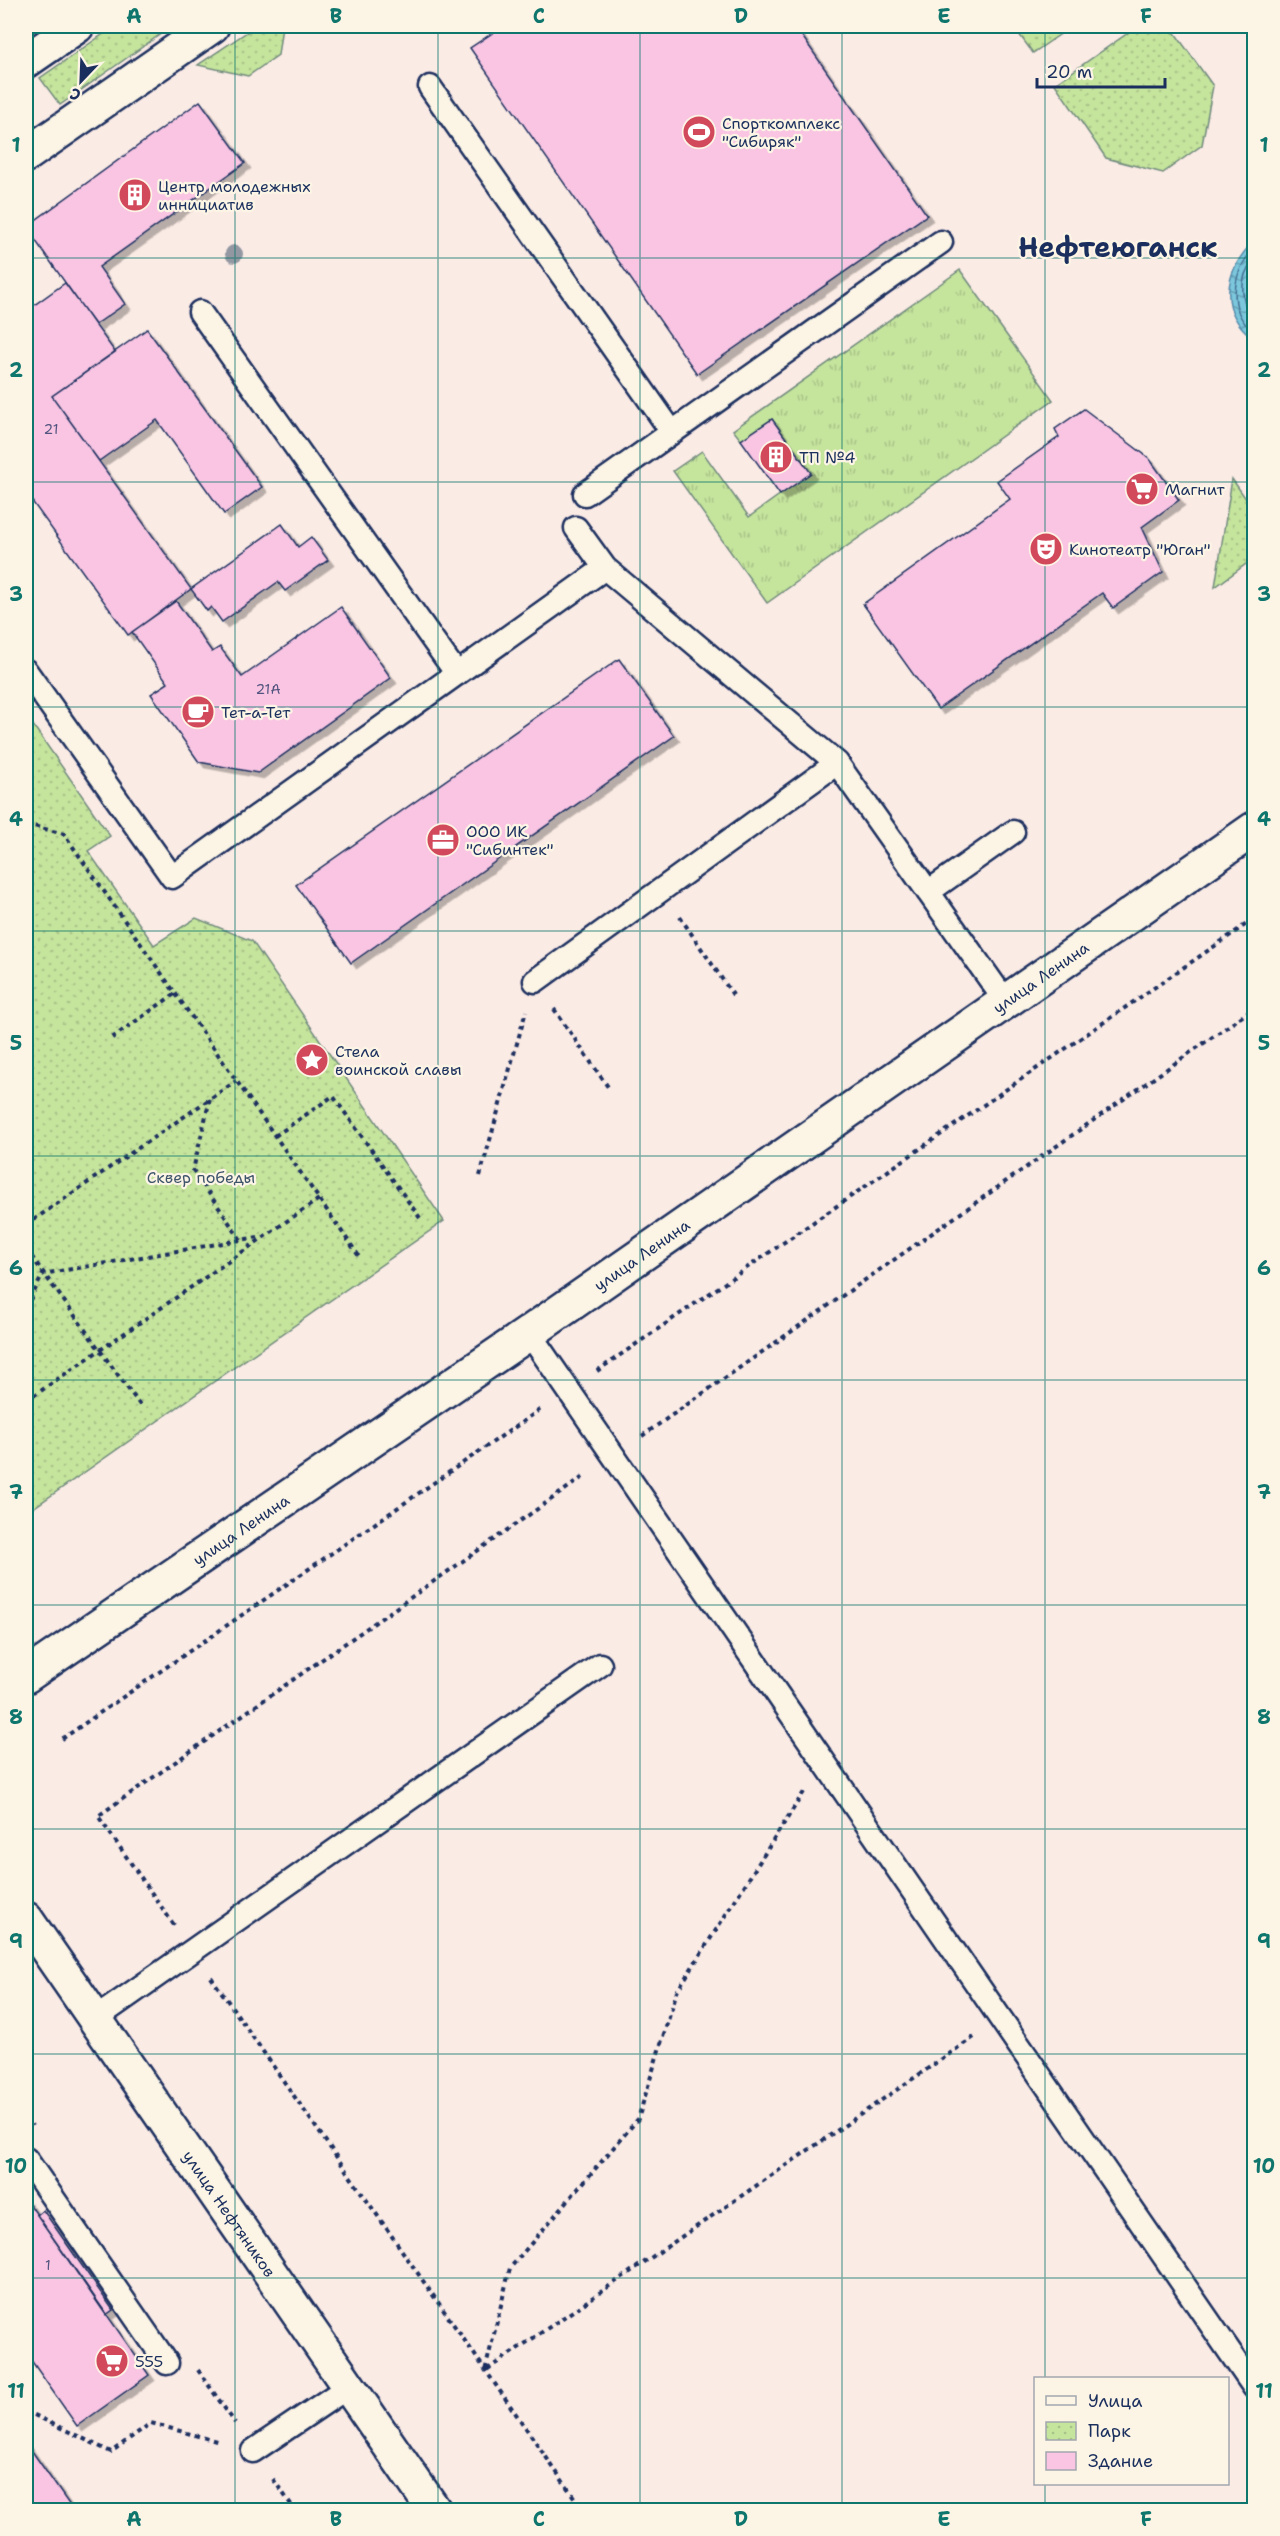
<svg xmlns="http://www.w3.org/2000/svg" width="1280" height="2536" viewBox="0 0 1280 2536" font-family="'Shantell Sans',sans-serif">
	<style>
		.grass { fill: url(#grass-tufts); stroke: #708a7d; stroke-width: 1.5 }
		.park { fill: url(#park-dots); stroke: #708a7d; stroke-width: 1.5 }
		.water { fill: url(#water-waves); stroke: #558aaa; stroke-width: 1.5 }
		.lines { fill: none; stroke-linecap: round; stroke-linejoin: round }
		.shore { stroke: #426c90; stroke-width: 1.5 }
		.building { fill: #f9c5e3; stroke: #1b2f5e; stroke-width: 1.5; filter: url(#shadow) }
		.lane-casing { stroke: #1b2f5e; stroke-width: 27 }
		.street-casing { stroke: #1b2f5e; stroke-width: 38 }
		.secondary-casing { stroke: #1b2f5e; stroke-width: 38 }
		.path { stroke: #1b2f5e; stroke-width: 4; stroke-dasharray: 4.5 4.5; stroke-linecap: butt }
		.lane { stroke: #fcf5e5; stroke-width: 22 }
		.street { stroke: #fcf5e5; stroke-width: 33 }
		.secondary { stroke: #fcf5e5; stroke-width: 33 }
		.tree { fill: #9297a1 }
		.grid { fill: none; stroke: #0f766e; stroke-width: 1.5; stroke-opacity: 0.55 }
		.labels { text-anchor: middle; stroke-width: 4.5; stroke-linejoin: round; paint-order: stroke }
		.number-label { font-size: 14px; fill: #52547f }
		.poi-label { font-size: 16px; fill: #1b2f5e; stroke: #fcf5e5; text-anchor: start }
		.street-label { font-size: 16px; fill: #1b2f5e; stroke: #fcf5e5 }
		.park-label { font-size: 16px; fill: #3d536a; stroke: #fcf5e5 }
		.town-label { font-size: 28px; font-weight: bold; fill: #1b2f5e; stroke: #fcf5e5 }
		.neatline { fill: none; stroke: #0f766e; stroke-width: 2 }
		.grid-label { font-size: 20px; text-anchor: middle; font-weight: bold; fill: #0f766e }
	</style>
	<defs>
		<pattern id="grass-tufts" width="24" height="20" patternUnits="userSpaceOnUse" patternTransform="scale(1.5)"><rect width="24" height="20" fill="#c5e49c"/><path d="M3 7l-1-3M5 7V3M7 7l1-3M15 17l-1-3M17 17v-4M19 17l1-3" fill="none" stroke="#a9c489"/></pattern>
		<pattern id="park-dots" width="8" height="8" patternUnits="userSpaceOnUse" patternTransform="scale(1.5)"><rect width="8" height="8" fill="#c5e49c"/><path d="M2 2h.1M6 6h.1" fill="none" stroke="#a9c489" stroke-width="1.8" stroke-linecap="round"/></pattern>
		<pattern id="water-waves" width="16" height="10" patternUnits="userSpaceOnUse" patternTransform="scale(1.5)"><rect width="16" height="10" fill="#7cc7dc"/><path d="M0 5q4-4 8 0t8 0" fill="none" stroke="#65a2b6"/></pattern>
		<filter id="shadow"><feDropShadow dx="5.5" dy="5.5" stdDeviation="0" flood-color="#0004"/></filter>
	</defs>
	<rect width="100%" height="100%" fill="#fbebe5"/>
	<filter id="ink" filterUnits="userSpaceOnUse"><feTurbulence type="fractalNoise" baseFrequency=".0167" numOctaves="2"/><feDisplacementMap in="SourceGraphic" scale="12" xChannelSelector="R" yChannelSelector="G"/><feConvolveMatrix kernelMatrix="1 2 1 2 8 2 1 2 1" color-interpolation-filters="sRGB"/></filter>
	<g filter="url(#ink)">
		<path class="grass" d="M960,270L1053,400L767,603L673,471L702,451L749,517L810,473L772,419L741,440L733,430Z"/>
		<path class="park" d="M115,26H172L60,105L40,78Z
			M256,26H282L278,55L248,76L198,65Z
			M1013,26H1072L1033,53Z
			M1138,26H1170L1213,86L1202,145L1163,173L1106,158L1055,84Z
			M1232,479L1254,510V558L1215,587Z
			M26,715L110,836L88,851L154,945L196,918L252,941L444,1221L26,1513Z"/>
		<path class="water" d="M1254,241V339C1217,311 1224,271 1254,241Z"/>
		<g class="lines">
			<path class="shore" d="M1254,249C1232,271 1226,311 1254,332
				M1254,260C1237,278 1241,303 1254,322"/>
		</g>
		<path class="building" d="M503,26H795L927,215L697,374L470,48Z
			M200,101L245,163L99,267L125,304L95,325L26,227Z
			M65,283L115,352L52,396L191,589L128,635L26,493V311Z
			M147,329L262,487L224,514L157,420L99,461L52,396Z
			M1084,409L1149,458L1179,500L1142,527L1163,572L1113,608L1102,593L938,709L863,604L1010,499L997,481L1059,437L1055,429Z
			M772,419L811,473L780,495L741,440Z
			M282,524L298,547L311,537L328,560L285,591L278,582L222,622L211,607L207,611L191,589Z
			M176,601L212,652L220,647L242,677L341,607L391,678L258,773L199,762L151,694L168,683L132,632Z
			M619,659L674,736L351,963L296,885Z
			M26,2199L149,2375L77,2426L26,2353Z
			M43,2210L113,2310L106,2315L37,2215Z
			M27,2444L73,2510H26Z"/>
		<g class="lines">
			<g class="lane-casing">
				<path id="lane" d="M430,87L672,432
					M200,312L457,674
					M585,494L941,242
					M26,671L172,877L605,568
					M837,763L1006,1002
					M928,892L1013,832
					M535,981L837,763L605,568L576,528
					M529,1333L1254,2387
					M95,2019L600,1665
					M26,2159L167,2363
					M253,2451L348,2387"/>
			</g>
			<g class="street-casing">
				<path id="street" d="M26,61L77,26
					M26,155L212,26"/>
			</g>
			<g class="secondary-casing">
				<g id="secondary">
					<path id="s1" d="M26,1676L529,1333L1254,829"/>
					<path id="s2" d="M26,1919L434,2510"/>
				</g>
			</g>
			<path class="path" d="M26,824L64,834L361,1259
				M680,917L735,998
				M554,1009L608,1087
				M112,1038L176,993
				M210,1099L193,1170L241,1240
				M275,1136L333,1096L420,1218
				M480,1176L526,1011
				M26,1225L236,1081
				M26,1249L140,1405
				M26,1308L43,1274L258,1237
				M597,1371L1254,919
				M26,1401L319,1199
				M642,1436L1254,1008
				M62,1739L541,1409
				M804,1792L677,1991L638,2119L510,2268L485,2371L974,2037
				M174,1925L98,1816L586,1475
				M211,1977L583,2510
				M26,2117L32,2126
				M198,2370L235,2423
				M26,2411L111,2452L151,2423L220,2442
				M273,2479L295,2510"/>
			<use href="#lane" class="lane"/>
			<use href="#street" class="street"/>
			<use href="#secondary" class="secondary"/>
		</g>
		<circle class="tree" cx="234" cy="254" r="9"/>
	</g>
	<path class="grid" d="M235,26V2510M438,26V2510M640,26V2510M842,26V2510M1045,26V2378M26,258H1254M26,482H1254M26,707H1254M26,931H1254M26,1156H1254M26,1380H1254M26,1605H1254M26,1829H1254M26,2054H1254M26,2278H1254M1045,2484V2510"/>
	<defs>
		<g id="stadium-disc" transform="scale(1.725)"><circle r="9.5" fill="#d1495b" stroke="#fcf5e5"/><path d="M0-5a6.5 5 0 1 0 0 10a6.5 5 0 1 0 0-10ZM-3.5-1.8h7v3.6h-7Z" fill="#fff"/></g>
		<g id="building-disc" transform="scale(1.725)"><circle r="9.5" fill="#d1495b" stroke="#fcf5e5"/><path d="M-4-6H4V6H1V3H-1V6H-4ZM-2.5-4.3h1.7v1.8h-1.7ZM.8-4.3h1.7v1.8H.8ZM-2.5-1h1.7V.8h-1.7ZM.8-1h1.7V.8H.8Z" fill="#fff"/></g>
		<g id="supermarket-disc" transform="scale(1.725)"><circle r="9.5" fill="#d1495b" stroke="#fcf5e5"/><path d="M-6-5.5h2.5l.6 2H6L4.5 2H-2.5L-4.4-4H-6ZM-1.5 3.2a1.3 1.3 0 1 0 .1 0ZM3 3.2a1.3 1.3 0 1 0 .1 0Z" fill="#fff"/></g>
		<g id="theatre-disc" transform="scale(1.725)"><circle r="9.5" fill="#d1495b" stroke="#fcf5e5"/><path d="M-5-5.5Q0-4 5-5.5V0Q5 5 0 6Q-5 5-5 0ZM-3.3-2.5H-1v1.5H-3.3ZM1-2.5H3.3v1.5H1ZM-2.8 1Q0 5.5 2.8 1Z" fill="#fff"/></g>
		<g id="cafe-disc" transform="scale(1.725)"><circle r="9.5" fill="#d1495b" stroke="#fcf5e5"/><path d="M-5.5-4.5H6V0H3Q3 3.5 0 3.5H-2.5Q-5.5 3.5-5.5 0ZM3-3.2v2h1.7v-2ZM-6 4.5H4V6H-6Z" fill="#fff"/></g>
		<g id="office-disc" transform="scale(1.725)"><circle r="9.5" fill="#d1495b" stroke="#fcf5e5"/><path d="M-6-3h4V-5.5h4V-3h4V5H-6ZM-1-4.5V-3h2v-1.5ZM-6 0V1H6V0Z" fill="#fff"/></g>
		<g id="sight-disc" transform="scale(1.725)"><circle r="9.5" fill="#d1495b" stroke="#fcf5e5"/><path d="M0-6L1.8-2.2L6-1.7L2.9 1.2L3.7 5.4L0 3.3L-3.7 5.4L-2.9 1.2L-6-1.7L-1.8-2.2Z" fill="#fff"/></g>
	</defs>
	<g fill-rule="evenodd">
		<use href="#stadium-disc" x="699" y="132"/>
		<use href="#building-disc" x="135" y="195"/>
		<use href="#building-disc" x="776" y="457"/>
		<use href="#supermarket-disc" x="1142" y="489"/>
		<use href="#theatre-disc" x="1046" y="549"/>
		<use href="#cafe-disc" x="198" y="712"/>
		<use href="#office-disc" x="443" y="840"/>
		<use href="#sight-disc" x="312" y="1060"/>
		<use href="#supermarket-disc" x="112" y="2361"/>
	</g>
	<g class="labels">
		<g class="number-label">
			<text x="51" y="434">21</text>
			<text x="268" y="694">21А</text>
			<text x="48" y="2270">1</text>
		</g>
		<g class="poi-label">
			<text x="722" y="129">Спорткомплекс<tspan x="722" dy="18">"Сибиряк"</tspan></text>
			<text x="158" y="192">Центр молодежных<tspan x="158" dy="18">иннициатив</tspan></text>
			<text x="799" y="463">ТП №4</text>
			<text x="1165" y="495">Магнит</text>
			<text x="1069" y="555">Кинотеатр "Юган"</text>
			<text x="221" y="718">Тет-а-Тет</text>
			<text x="466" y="837">ООО ИК<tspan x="466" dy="18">"Сибинтек"</tspan></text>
			<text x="335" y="1057">Стела<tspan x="335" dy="18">воинской славы</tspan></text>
			<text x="135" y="2367">555</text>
		</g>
		<g class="street-label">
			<text dy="6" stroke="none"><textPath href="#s1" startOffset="1232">улица Ленина</textPath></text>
			<text dy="6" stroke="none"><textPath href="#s1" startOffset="746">улица Ленина</textPath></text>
			<text dy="6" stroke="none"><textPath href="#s1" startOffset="260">улица Ленина</textPath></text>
			<text dy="6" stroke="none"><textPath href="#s2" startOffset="358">улица Нефтяников</textPath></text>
		</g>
		<g class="park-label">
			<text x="201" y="1183">Сквер победы</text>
		</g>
		<g class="town-label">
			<text x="1118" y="257">Нефтеюганск</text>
		</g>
	</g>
	<rect width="1280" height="2536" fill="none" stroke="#fcf5e5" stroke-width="66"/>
	<rect x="1034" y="2377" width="195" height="108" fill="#fcf5e5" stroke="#a2a6af" stroke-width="1.5"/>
	<rect x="1046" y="2396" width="30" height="9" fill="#fcf5e5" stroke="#a2a6af" stroke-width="1.5"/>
	<text x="1088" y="2407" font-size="18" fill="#1b2f5e">Улица</text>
	<rect x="1046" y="2422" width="30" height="18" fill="url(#park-dots)" stroke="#a2a6af" stroke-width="1.5"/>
	<text x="1088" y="2437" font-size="18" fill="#1b2f5e">Парк</text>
	<rect x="1046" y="2452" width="30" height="18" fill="#f9c5e3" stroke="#a2a6af" stroke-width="1.5"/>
	<text x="1088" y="2467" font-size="18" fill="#1b2f5e">Здание</text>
	<g transform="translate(81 81) rotate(203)" stroke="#fcf5e5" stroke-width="4.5" paint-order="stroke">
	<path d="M0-4.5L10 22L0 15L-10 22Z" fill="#1b2f5e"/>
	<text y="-9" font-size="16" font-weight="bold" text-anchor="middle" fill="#1b2f5e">С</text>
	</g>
	<path d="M1037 78v9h128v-9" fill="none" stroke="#1b2f5e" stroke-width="3"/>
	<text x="1046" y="78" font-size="18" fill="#1b2f5e" stroke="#fcf5e5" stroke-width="4.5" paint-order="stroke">20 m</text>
	<rect x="33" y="33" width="1214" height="2470" class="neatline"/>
	<g class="grid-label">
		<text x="134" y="23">A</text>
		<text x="336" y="23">B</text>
		<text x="539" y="23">C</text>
		<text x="741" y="23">D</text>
		<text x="944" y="23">E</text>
		<text x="1146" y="23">F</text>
		<text x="16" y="152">1</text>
		<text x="1264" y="152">1</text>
		<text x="16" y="377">2</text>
		<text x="1264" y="377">2</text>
		<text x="16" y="601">3</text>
		<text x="1264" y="601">3</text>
		<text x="16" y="826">4</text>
		<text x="1264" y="826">4</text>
		<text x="16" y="1050">5</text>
		<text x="1264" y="1050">5</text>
		<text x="16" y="1275">6</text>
		<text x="1264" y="1275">6</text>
		<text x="16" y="1499">7</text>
		<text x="1264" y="1499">7</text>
		<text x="16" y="1724">8</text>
		<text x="1264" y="1724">8</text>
		<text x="16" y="1948">9</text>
		<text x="1264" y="1948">9</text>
		<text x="16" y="2173">10</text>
		<text x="1264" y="2173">10</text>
		<text x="16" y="2398">11</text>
		<text x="1264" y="2398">11</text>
		<text x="134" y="2526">A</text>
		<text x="336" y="2526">B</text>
		<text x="539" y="2526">C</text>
		<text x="741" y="2526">D</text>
		<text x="944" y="2526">E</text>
		<text x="1146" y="2526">F</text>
	</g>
</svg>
